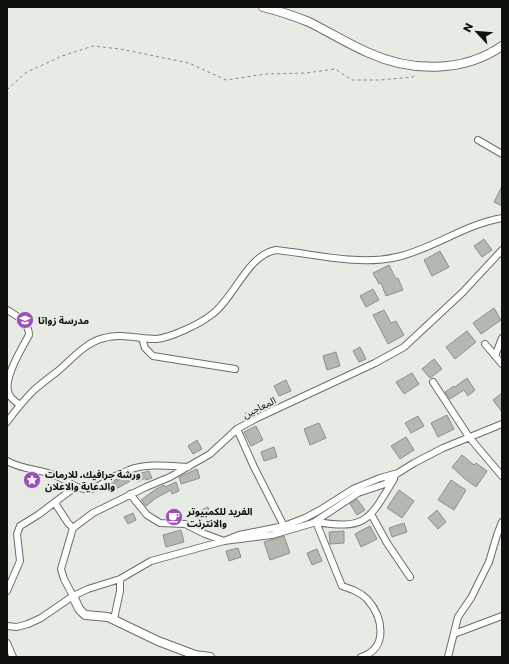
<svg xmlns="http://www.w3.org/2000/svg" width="509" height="664" viewBox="0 0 509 664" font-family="Poppins,'Noto Sans Arabic',sans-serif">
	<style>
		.building { fill: #b3b8b1; stroke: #8c918a }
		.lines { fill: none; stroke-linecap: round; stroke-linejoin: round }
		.minor-casing { stroke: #696e67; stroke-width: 8 }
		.tertiary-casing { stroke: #696e67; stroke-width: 10 }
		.path { stroke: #878a85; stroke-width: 1; stroke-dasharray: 3 3; stroke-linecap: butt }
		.minor { stroke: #fff; stroke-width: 6 }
		.tertiary { stroke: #fff; stroke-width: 8 }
		.labels { text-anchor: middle; stroke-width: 4; stroke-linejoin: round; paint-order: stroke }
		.poi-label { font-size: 10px; font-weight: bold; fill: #0e100e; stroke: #e6ebe4; text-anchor: start }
		.street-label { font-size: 10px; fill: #0e100e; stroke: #e6ebe4 }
	</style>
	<rect width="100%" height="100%" fill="#e6ebe4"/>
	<path class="building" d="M502,186V206L494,202Z
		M484,239L492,250L482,257L474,246Z
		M440,251L449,267L432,276L424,260Z
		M389,265L396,279L398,278L403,290L386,296L381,283L379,284L373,273Z
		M373,289L379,300L366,307L360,296Z
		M494,308L501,320L481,334L473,323Z
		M384,310L391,323L396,321L404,335L388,344L373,315Z
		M467,331L476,342L455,359L446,347Z
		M360,347L366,359L359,362L353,351Z
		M336,352L340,366L327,370L323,356Z
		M434,359L442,369L430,378L422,369Z
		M412,373L419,384L404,394L396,382Z
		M467,378L475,390L468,396L464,390L450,399L445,392L454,386L455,387Z
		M286,380L291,391L279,396L274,386Z
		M502,393V412L493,400Z
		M447,415L454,429L438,437L431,423Z
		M418,416L424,426L411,433L405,423Z
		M319,423L326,438L310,445L304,429Z
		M256,426L263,440L251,446L244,432Z
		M406,437L414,450L400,459L391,446Z
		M197,440L202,449L193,454L188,446Z
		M274,447L277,457L264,461L261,452Z
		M462,455L474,465L476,463L487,471L476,487L465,479L452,467Z
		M197,469L200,478L181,484L179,477Z
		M149,471L152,478L146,480L145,478L137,482L136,478L112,491L109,485L130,474L137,472L138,474Z
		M451,480L466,490L454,510L438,500Z
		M176,482L179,491L172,494L171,490L156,498L146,506L141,500L156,489L164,485L165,487Z
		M399,490L414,501L402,518L387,508Z
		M357,499L365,510L357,515L350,504Z
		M208,507L211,515L198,520L195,513Z
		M437,510L446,522L438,529L428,518Z
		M133,513L136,520L128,524L124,517Z
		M404,523L407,532L392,537L389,528Z
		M370,526L377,539L361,547L355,534Z
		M181,530L184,542L166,547L163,535Z
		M344,531V543L330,544L329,532Z
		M284,536L290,553L270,560L264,542Z
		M238,548L241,557L229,561L226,551Z
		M317,549L322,561L312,565L307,553Z"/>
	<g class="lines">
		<g class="minor-casing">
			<path id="minor" d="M478,140L502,154
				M7,310C17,316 29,322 29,335C22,348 2,380 9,394C11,399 16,402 20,405
				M142,338L145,348L153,356L235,369
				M485,344L502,364
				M495,356L502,338
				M433,382L469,437L502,476
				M7,422C15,411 24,400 34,390C42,383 50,377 58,371C72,359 86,342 104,338C121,333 139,339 156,339C170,338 200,324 211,315C234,299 247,255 276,250C315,254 358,266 397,257C433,249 463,225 502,218
				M237,429L254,467L285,528
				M7,461C22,470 41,469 57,476C68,481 78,491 91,489C97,488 104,482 110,479C116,475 123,473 129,470C147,463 169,466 188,467
				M130,494L147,515L160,523L185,524L205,534L224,541L272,535L313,523L358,493L385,484L398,473L414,463L443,448L502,424
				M55,503L68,523L73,528
				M371,514L387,543L410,577
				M316,522L342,586C351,589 360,592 367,599C383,617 389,648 361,657
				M316,522C367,530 369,520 394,479
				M7,591L20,561L17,534L20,526L38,515L75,487
				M73,596L64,579L61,569L73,528L93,513L146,487L170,477L210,454L237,429L257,418L375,363L404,347L462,293L502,250
				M114,619L120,591V579
				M7,626L17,627L28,624L41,618L73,596L88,589L120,579L151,561L224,541L239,535L284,526L305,518L320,510L353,489L380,478L398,473
				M454,634L502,616
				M7,643L13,657
				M448,657L458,617L471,598L489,562L497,535L502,522"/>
		</g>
		<g class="tertiary-casing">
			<path id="tertiary" d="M263,7C279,11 294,16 309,22C329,32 348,44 369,53C411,72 463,73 502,46
				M73,596L79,609L85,615L108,617L158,641L195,655L210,657"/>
		</g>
		<path class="path" d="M7,90L25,73L62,56L93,46L120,49L189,63L226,80L266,74L306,73L335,69L352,80H380L413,77L415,73"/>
		<use href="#minor" class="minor"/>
		<use href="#tertiary" class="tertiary"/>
	</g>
	<defs>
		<g id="school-disc" transform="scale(0.9)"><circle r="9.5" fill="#9f4cbb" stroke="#e6ebe4"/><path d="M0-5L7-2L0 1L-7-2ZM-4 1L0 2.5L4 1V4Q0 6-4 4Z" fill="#fff"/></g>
		<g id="sight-disc" transform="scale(0.9)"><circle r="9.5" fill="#9f4cbb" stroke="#e6ebe4"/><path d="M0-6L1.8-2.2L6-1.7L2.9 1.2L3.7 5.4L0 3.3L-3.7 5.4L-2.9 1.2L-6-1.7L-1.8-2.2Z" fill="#fff"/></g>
		<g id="cafe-disc" transform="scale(0.9)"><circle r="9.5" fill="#9f4cbb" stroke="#e6ebe4"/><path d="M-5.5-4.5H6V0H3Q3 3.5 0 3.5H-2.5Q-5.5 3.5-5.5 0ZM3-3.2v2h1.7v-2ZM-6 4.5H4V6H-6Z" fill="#fff"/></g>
	</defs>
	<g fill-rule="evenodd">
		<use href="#school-disc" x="25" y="320"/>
		<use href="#sight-disc" x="32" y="480"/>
		<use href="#cafe-disc" x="174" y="517"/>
	</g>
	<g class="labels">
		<g class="poi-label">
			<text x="38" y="324">مدرسة زواتا</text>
			<text x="45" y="478">ورشة جرافيك. للارمات<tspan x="45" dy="12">والدعاية والاعلان</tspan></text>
			<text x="187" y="515">الفريد للكمبيوتر<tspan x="187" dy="12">والانترنت</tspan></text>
		</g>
		<g class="street-label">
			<text transform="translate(259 407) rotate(-26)" y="4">المعاجين</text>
		</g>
	</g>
	<rect width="509" height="664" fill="none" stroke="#0e100e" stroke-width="16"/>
	<g transform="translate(477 32) rotate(296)" stroke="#e6ebe4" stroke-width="3" paint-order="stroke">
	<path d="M0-3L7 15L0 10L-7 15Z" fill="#0e100e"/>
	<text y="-6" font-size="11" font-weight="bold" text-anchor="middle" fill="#0e100e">N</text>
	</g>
</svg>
